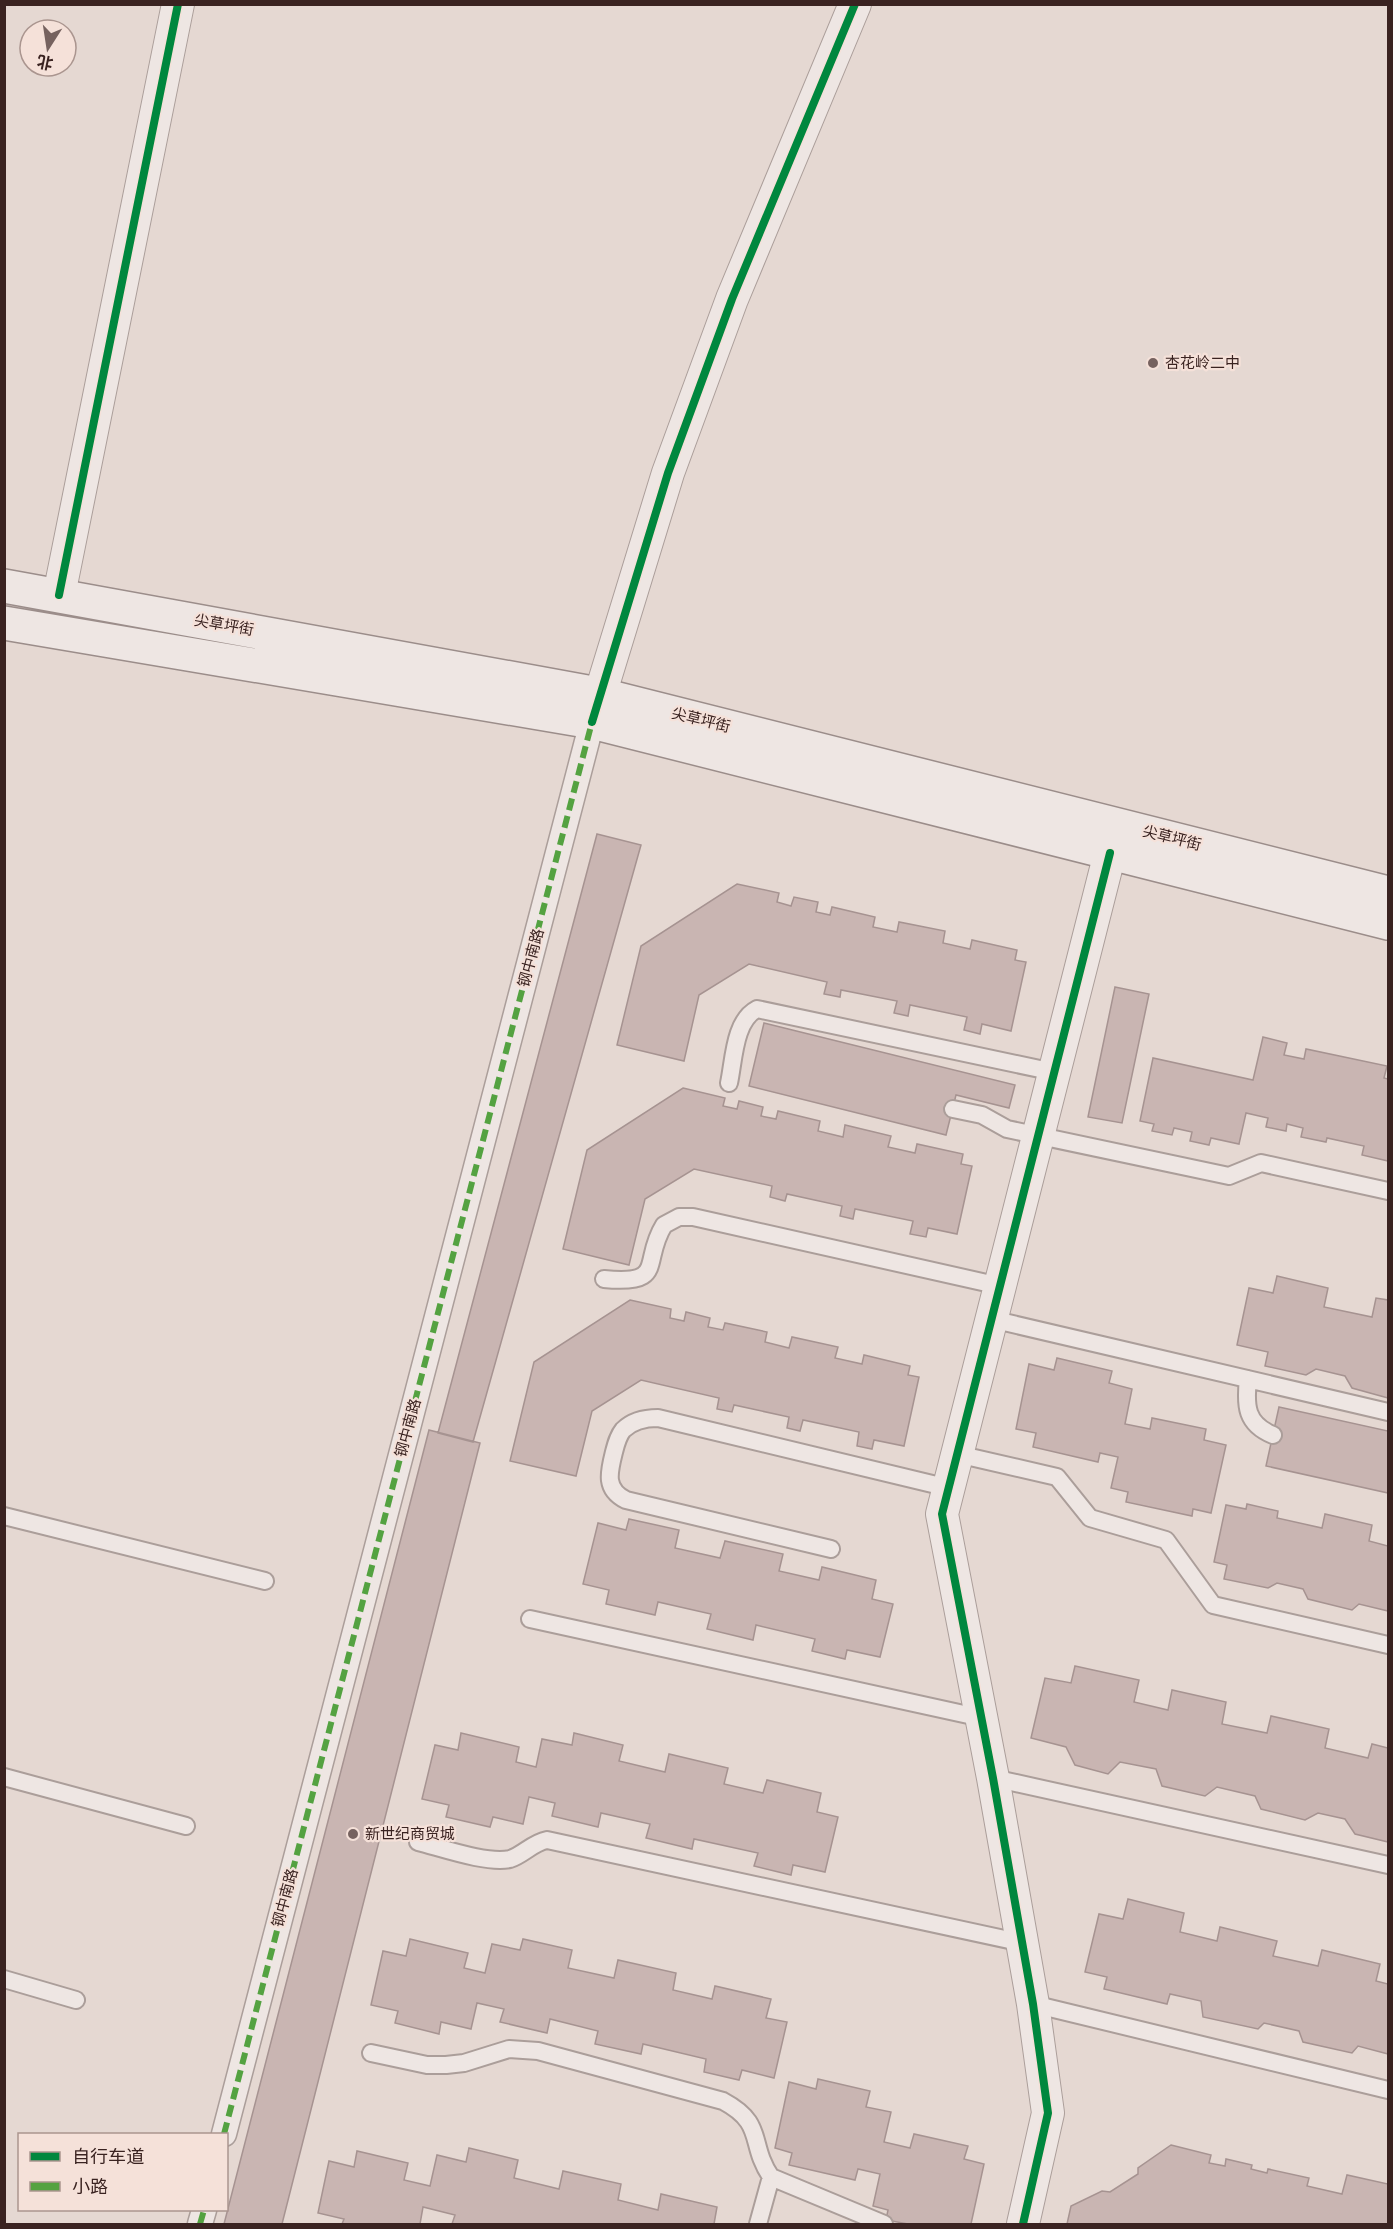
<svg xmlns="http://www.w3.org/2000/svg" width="1393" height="2229" viewBox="0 0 1393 2229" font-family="Georgia,'Noto Sans SC',serif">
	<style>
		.building { fill: #c9b5b2; stroke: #a69391; stroke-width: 1.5 }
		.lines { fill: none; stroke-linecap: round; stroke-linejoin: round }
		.service-casing { stroke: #ab9e9a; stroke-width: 20 }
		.pedestrian-casing { stroke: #ab9e9a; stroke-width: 27 }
		.minor-casing { stroke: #ab9e9a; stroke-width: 34 }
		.secondary-casing { stroke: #9b8d8a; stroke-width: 36 }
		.service { stroke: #eee6e3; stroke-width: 16 }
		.pedestrian { stroke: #eee6e3; stroke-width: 24 }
		.minor { stroke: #eee6e3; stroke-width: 32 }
		.secondary { stroke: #eee6e3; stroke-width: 33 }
		.quiet { stroke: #54a241; stroke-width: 6; stroke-dasharray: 12 6; stroke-linecap: butt }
		.cycleway-casing { stroke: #f5e1d9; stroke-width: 11 }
		.cycleway { stroke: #00873e; stroke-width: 8 }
		.poi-dot { fill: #76625f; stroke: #f5e1d9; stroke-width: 2 }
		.labels { text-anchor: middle; stroke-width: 4.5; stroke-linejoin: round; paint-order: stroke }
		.poi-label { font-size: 15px; fill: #3a2321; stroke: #f5e1d9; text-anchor: start }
		.street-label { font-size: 15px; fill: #3a2321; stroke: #f5e1d9 }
	</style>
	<rect width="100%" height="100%" fill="#e5d8d2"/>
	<path class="building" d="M597,834L641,845L473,1442L438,1433Z
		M737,884L779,893L777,902L791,906L794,897L818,902L816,912L830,915L832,907L875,917L873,927L897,932L899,922L945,931L943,943L970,949L972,940L1017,950L1015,960L1026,962L1011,1031L982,1024L980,1034L964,1030L967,1017L910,1005L908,1016L894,1013L897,1001L841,990L840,997L824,994L827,982L749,964L699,995L684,1061L617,1045L641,946Z
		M1115,987L1149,994L1122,1123L1088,1117Z
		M764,1023L1015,1085L1009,1108L956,1095L946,1135L749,1086Z
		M1263,1037L1287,1043L1284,1055L1304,1059L1306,1049L1387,1066L1384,1078L1388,1079V1161L1362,1155L1364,1146L1327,1138L1326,1142L1301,1137L1303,1128L1287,1124L1286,1131L1266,1127L1268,1118L1246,1113L1239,1144L1211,1138L1209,1145L1190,1141L1192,1132L1174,1128L1172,1135L1152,1131L1154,1124L1140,1121L1153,1058L1253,1080Z
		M683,1088L725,1098L723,1106L737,1109L739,1101L763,1107L761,1116L776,1119L778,1111L820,1121L818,1131L843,1137L845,1125L891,1136L888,1147L915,1153L917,1144L963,1154L961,1164L972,1166L957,1234L928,1228L926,1237L910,1234L913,1221L855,1209L853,1219L840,1216L842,1206L787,1194L785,1201L770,1197L772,1186L694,1169L645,1199L629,1265L563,1249L587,1150Z
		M1277,1276L1328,1288L1324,1307L1372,1317L1376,1298L1388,1300V1398L1352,1388L1345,1376L1316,1369L1306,1375L1265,1366L1268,1352L1237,1345L1249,1288L1273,1293Z
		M630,1300L671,1309L670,1318L684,1321L686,1312L710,1318L708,1327L723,1330L725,1323L767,1332L765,1342L789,1348L792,1337L838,1347L835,1358L862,1364L864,1355L910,1366L908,1375L919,1377L904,1446L874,1440L872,1449L857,1446L859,1432L803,1420L800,1431L787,1428L789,1417L734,1405L732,1412L717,1409L719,1398L641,1380L592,1411L576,1476L510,1461L534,1362Z
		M1057,1358L1112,1371L1109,1383L1132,1389L1125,1424L1150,1429L1152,1418L1206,1429L1204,1440L1226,1445L1211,1513L1193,1509L1192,1516L1126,1502L1128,1492L1111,1488L1118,1457L1100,1453L1098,1462L1033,1447L1036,1433L1016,1429L1029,1364L1054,1370Z
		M1279,1407L1388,1431V1493L1266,1466Z
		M429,1430L480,1443L282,2224H224Z
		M1247,1504L1278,1511L1277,1518L1322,1528L1325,1514L1372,1525L1369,1541L1388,1546V1611L1359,1604L1352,1610L1308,1599L1303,1589L1277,1583L1268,1588L1224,1579L1227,1565L1214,1562L1226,1505L1246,1509Z
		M629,1519L679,1530L675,1548L720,1558L725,1541L783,1554L779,1571L819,1580L822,1567L876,1580L872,1599L893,1604L880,1657L847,1650L845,1659L812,1651L815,1639L756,1625L753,1640L707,1629L711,1614L658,1602L655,1615L606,1604L609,1590L583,1584L598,1523L626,1530Z
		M1075,1666L1139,1680L1134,1702L1168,1710L1172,1690L1226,1702L1222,1724L1267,1733L1271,1716L1329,1729L1325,1748L1368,1758L1372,1744L1388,1748V1842L1355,1834L1345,1819L1318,1813L1305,1820L1261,1809L1255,1796L1217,1787L1205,1796L1162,1786L1156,1769L1120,1762L1108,1774L1075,1765L1066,1747L1031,1738L1045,1678L1071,1683Z
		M461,1733L519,1747L516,1762L536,1767L542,1739L572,1745L574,1733L623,1745L619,1761L665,1772L669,1754L728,1768L724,1784L763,1793L767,1780L821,1793L817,1812L838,1817L825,1872L793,1865L791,1875L754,1866L758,1853L694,1839L692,1849L646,1838L650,1824L601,1813L598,1827L552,1816L555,1803L529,1797L523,1824L493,1817L490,1827L446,1817L449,1805L422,1799L435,1745L458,1750Z
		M1128,1899L1184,1913L1180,1932L1217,1941L1220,1927L1277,1941L1273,1956L1318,1966L1322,1950L1380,1964L1376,1981L1388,1984V2054L1358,2046L1352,2053L1303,2042L1299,2031L1264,2023L1258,2029L1203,2017L1201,2001L1170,1994L1167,2004L1104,1989L1107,1977L1085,1972L1099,1914L1123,1919Z
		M410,1939L468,1953L464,1968L485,1973L492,1944L520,1950L523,1939L572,1950L568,1968L614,1978L618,1960L676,1973L673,1990L712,1999L715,1986L771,1999L766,2018L787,2022L774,2078L742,2070L739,2080L704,2072L706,2059L643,2044L641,2054L595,2044L598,2031L550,2019L547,2033L500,2022L504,2009L477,2003L471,2029L441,2022L439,2034L395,2023L398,2011L371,2005L383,1951L406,1956Z
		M818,2079L870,2091L866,2107L891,2112L884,2142L910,2148L914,2134L968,2146L964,2159L984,2164L971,2224H908L886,2220L888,2210L873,2206L880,2174L858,2169L855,2180L789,2165L792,2153L775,2148L789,2082L816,2089Z
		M1171,2145L1211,2155L1209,2163L1225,2166L1226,2159L1252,2165L1251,2169L1267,2173L1268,2169L1309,2178L1307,2186L1342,2194L1347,2175L1388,2184V2224H1067L1071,2206L1102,2191L1110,2192L1138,2174V2168Z
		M469,2148L518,2160L514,2178L559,2189L563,2171L621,2184L618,2200L658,2210L661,2194L717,2207L714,2224H452L455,2215L423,2207L420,2224H342L344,2219L318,2213L329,2161L354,2167L357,2151L408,2163L404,2180L430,2186L437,2155L466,2162Z"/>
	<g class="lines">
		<g class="service-casing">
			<path id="service" d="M729,1083C734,1060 734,1021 757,1009L1054,1072
				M953,1109L982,1115L1007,1129L1229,1176L1261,1163L1388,1191
				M604,1279C667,1285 641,1262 664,1225L679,1217H693L1000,1286
				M991,1319L1388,1412
				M1248,1379C1245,1406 1246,1424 1273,1435
				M957,1454L1057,1477L1090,1518L1166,1540L1213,1605L1388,1645
				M4,1516L265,1581
				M831,1549L626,1500C604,1489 609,1472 614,1452C616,1444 618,1436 623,1430C632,1421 646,1418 658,1418L949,1488
				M530,1619L982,1718
				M4,1777L186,1826
				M993,1778L1388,1865
				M418,1842C442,1848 487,1864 510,1859C523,1855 532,1843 547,1840L1023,1943
				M4,1979L76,2000
				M1033,2004L1388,2090
				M371,2053L427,2065H446L464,2063L509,2049L538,2051L723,2101C766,2124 748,2143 771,2177L884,2224
				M758,2224L771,2177"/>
		</g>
		<g class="pedestrian-casing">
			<path id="pedestrian" d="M224,2134L592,722
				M200,2224L204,2210"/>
		</g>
		<g class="minor-casing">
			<path id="minor" d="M59,595L178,4
				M592,721L668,473L732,299L855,4
				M1023,2224L1048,2113L1033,2004L993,1778L942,1514L1110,853"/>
		</g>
		<g class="secondary-casing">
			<path id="secondary" d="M4,586L598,694L1388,893
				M4,623L592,722L1388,923"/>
		</g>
		<use href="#service" class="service"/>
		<use href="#pedestrian" class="pedestrian"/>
		<use href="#minor" class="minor"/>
		<use href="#secondary" class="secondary"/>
		<path class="quiet" d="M224,2134L592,722
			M200,2224L204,2210"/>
		<g class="cycleway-casing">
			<path id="cycleway" d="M59,595L178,4
				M592,722L668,473L732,299L855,4
				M1023,2224L1048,2113L1033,2004L993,1778L942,1514L1110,853"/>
		</g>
		<use href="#cycleway" class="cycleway"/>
	</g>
	<g class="poi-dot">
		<circle cx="1153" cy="363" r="6"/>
		<circle cx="353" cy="1834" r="6"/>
	</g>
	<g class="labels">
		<g class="poi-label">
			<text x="1165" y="368">杏花岭二中</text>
			<text x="365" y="1839">新世纪商贸城</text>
		</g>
		<g class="street-label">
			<text transform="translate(224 625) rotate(10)" y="5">尖草坪街</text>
			<text transform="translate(701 720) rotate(14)" y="5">尖草坪街</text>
			<text transform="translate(1172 838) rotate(14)" y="5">尖草坪街</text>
			<text transform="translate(531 958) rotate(-75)" y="5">钢中南路</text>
			<text transform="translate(408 1428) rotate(-75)" y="5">钢中南路</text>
			<text transform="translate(285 1898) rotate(-75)" y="5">钢中南路</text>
		</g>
	</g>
	<rect width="1393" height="2229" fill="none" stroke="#3a2321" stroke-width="12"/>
	<rect x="18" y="2133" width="210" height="78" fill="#f5e1d9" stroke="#aa958f" stroke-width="1.5"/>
	<rect x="30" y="2152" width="30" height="9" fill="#00873e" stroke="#aa958f" stroke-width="1.5"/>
	<text x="72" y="2163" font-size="18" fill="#3a2321">自行车道</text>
	<rect x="30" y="2182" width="30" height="9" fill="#54a241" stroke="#aa958f" stroke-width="1.5"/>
	<text x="72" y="2193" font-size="18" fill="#3a2321">小路</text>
	<g transform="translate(48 48) rotate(192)"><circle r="28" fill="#f5e1d9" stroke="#aa958f" stroke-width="1.5"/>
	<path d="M0-4.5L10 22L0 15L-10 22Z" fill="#76625f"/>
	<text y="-9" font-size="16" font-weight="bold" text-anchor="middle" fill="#3a2321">北</text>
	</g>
</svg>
